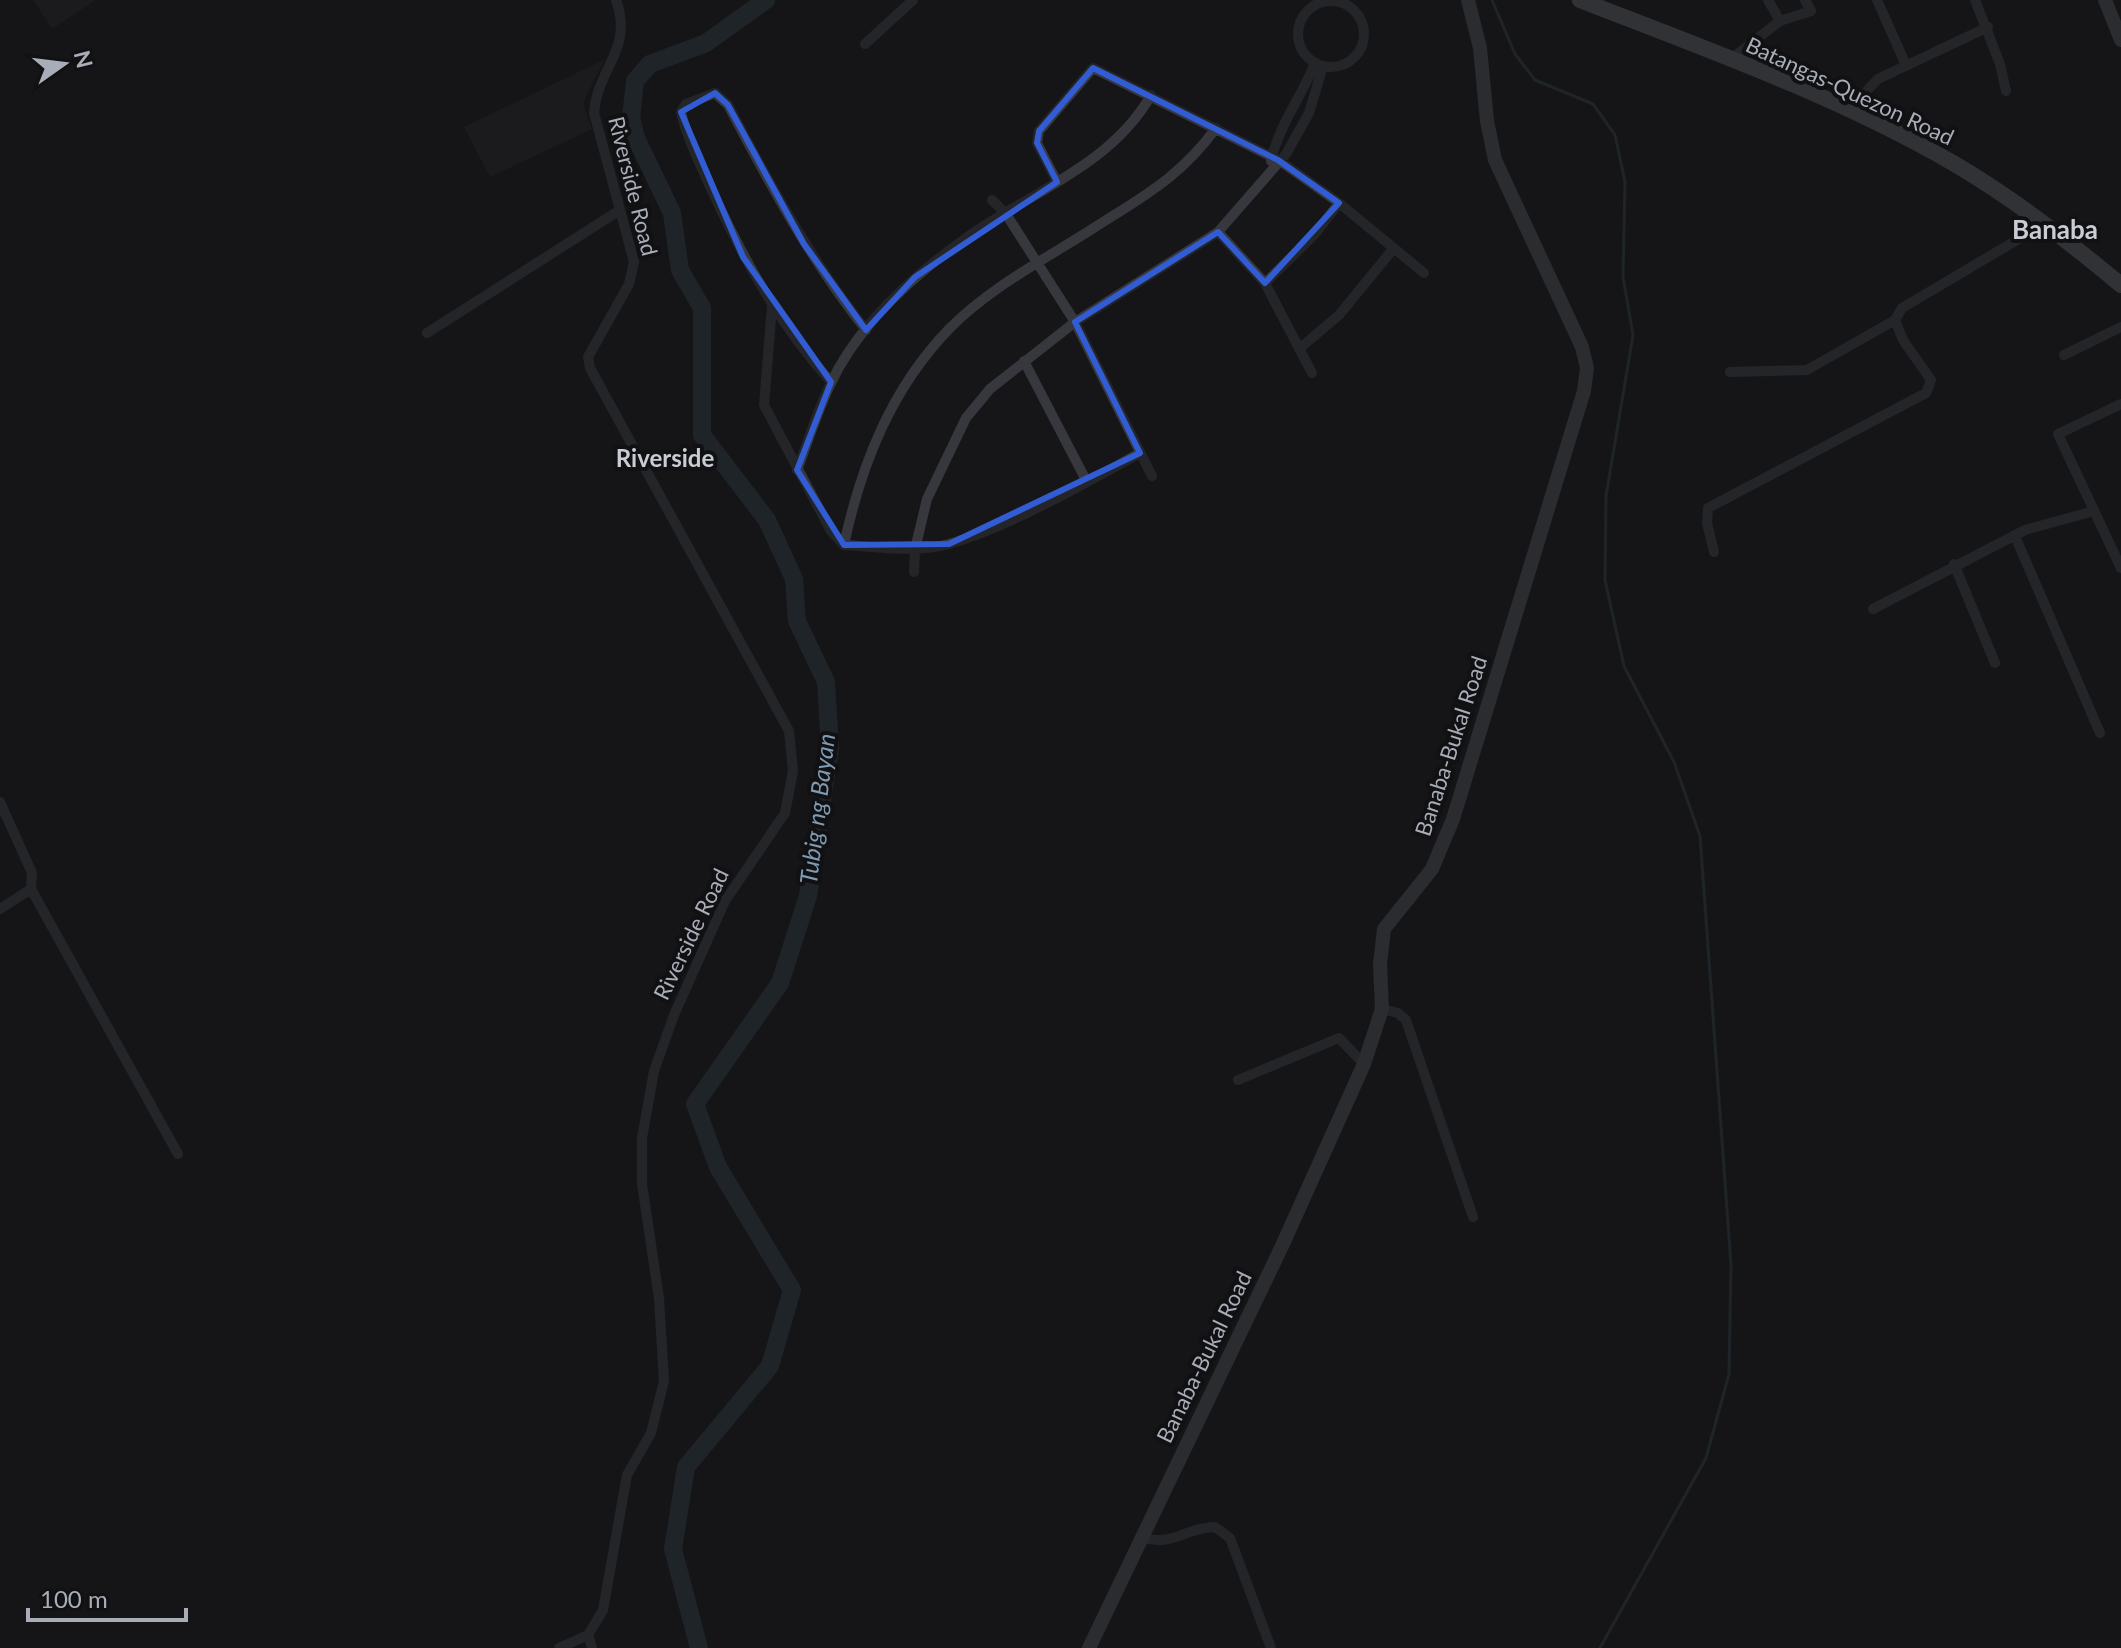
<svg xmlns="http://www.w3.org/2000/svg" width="2121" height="1648" viewBox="0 0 2121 1648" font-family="Lato,sans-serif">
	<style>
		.built { fill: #222225 }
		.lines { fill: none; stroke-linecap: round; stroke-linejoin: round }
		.stream { stroke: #2c353c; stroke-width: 3 }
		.river { stroke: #2c353c; stroke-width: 18 }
		.street { stroke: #37383d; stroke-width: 10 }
		.secondary { stroke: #45474d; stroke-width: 14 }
		.primary { stroke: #53555c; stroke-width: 16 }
		.marked { fill: none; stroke: #325cd3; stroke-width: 6; stroke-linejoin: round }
		.labels { text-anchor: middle; stroke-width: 8; stroke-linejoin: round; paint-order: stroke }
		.street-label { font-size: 22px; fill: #a8adb8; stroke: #111113 }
		.neighbourhood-label { font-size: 24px; font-weight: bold; fill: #c9ccd4; stroke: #111113 }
		.water-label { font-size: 24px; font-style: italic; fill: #7f9bb3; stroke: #111113 }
		.quarter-label { font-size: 26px; font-weight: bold; fill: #c9ccd4; stroke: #111113 }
	</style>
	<rect width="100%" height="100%" fill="#161618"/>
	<path class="built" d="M33,0H95L52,29Z
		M604,60L583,103L592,129L490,177L464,127Z"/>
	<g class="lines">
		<path class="stream" d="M1492,0L1515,54L1535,80L1593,104L1615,135L1625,182L1623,277L1633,335L1606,496L1605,580L1624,666L1674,762L1700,836L1731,1265L1729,1374L1706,1458L1600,1648"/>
		<path class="river" d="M699,1648L673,1549L686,1467L770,1366L792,1290L718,1167L695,1104L780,983L808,896L830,747L826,682L797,621L794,579L767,520L702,435V308L680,270L672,213L636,138L631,118L635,81L650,64L706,43L766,0"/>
		<path class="street" d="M1768,0L1780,21
			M1877,0L1906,65
			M1975,0L2000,64L2006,91
			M1298 34a33 33 0 1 1 66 0a33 33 0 1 1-66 0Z
			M865,44L913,0
			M1731,59L1780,21L1811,11L1805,0
			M1849,109L1878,79L1988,27
			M1271,161C1279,125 1302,96 1315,63
			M1057,182L1037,143L1039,131L1093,68L1280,161L1339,203L1424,273
			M992,200L1006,214L1075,322L1152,476
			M1218,232L1265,283L1312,373
			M1265,283L1315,234L1339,203
			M772,306L764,405L831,531L844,545C878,547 916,553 949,544C1011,526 1083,484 1140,453
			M427,333L620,210
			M1299,349L1339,315L1394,248
			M2064,355L2121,327
			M1024,361L1087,482
			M1730,372L1807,370L1895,320
			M831,382C780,325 745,262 713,193C701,166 688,141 681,112L686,104L715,93L728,105C769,183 811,261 866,330
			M2121,404L2058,434L2121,568
			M797,470C808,442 817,412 830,385C857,326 914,275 966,238C1029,193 1112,165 1151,95
			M2015,536L2100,733
			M844,545C861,465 891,389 949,329C988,289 1043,260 1089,231C1140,198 1179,179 1216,128
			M1714,552L1707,523L1708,508L1926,393L1931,380L1903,340L1895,320L1902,308L2044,224
			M1954,564L1995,663
			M914,572L915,549L927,499L966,418L990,389L1075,322L1218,232L1286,154L1309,113L1323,66
			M1873,609L2025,530L2094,511
			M0,802L32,873L31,889L178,1154
			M0,909L31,889
			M1382,1009L1398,1013L1406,1020L1473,1217
			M1238,1080L1339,1038L1364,1064
			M1141,1538C1176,1546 1183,1528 1215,1527L1230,1538L1271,1648
			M588,1635L592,1648
			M559,1648L588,1635L603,1610L627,1475L651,1433L664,1381L659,1298L642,1184V1138L654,1071L674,1015L725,901L785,813L793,771L789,731L590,368L588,357L629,284L634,262L594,113C597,68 634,50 616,0"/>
		<path class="secondary" d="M2105,0L2121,40
			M1089,1648L1282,1246L1364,1064L1382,1009L1380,964L1384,929L1432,869L1453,819L1584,391L1587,368L1582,347L1495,160L1487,121L1480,48L1468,0"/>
		<path class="primary" d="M1580,0C1706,49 1835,95 1953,163C2013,198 2068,241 2121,285"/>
	</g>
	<path d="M0 0H2121V1648H0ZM1093,68L1278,160L1339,203L1265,283L1218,232L1075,322L1140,453L949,544L844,545L797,470L831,382L743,257L681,112L715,93L728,105L804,244L866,330L915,277L1057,182L1037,143L1039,131Z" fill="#161618" fill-opacity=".55" fill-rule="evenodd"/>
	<path class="marked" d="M1093,68L1278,160L1339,203L1265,283L1218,232L1075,322L1140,453L949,544L844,545L797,470L831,382L743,257L681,112L715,93L728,105L804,244L866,330L915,277L1057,182L1037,143L1039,131Z"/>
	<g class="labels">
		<g class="street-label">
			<text transform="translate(1850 91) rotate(25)" y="8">Batangas-Quezon Road</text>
			<text transform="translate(633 186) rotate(76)" y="8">Riverside Road</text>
			<text transform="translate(1451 746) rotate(-72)" y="8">Banaba-Bukal Road</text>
			<text transform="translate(691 934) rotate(-64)" y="8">Riverside Road</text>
			<text transform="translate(1204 1357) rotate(-64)" y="8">Banaba-Bukal Road</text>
		</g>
		<g class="neighbourhood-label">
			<text x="665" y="467">Riverside</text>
		</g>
		<g class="water-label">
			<text transform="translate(818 809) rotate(-83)" y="8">Tubig ng Bayan</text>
		</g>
		<g class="quarter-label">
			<text x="2055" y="239">Banaba</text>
		</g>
	</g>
	<g transform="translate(64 64) rotate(76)" stroke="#111113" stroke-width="6" paint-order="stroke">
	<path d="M0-6L14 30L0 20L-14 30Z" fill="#a8adb8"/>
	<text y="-12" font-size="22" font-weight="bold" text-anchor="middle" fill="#a8adb8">N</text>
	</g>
	<path d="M28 1608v12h158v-12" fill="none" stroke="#a8adb8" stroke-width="4"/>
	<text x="40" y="1608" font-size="24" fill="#a8adb8" stroke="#111113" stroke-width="6" paint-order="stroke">100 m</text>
</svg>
